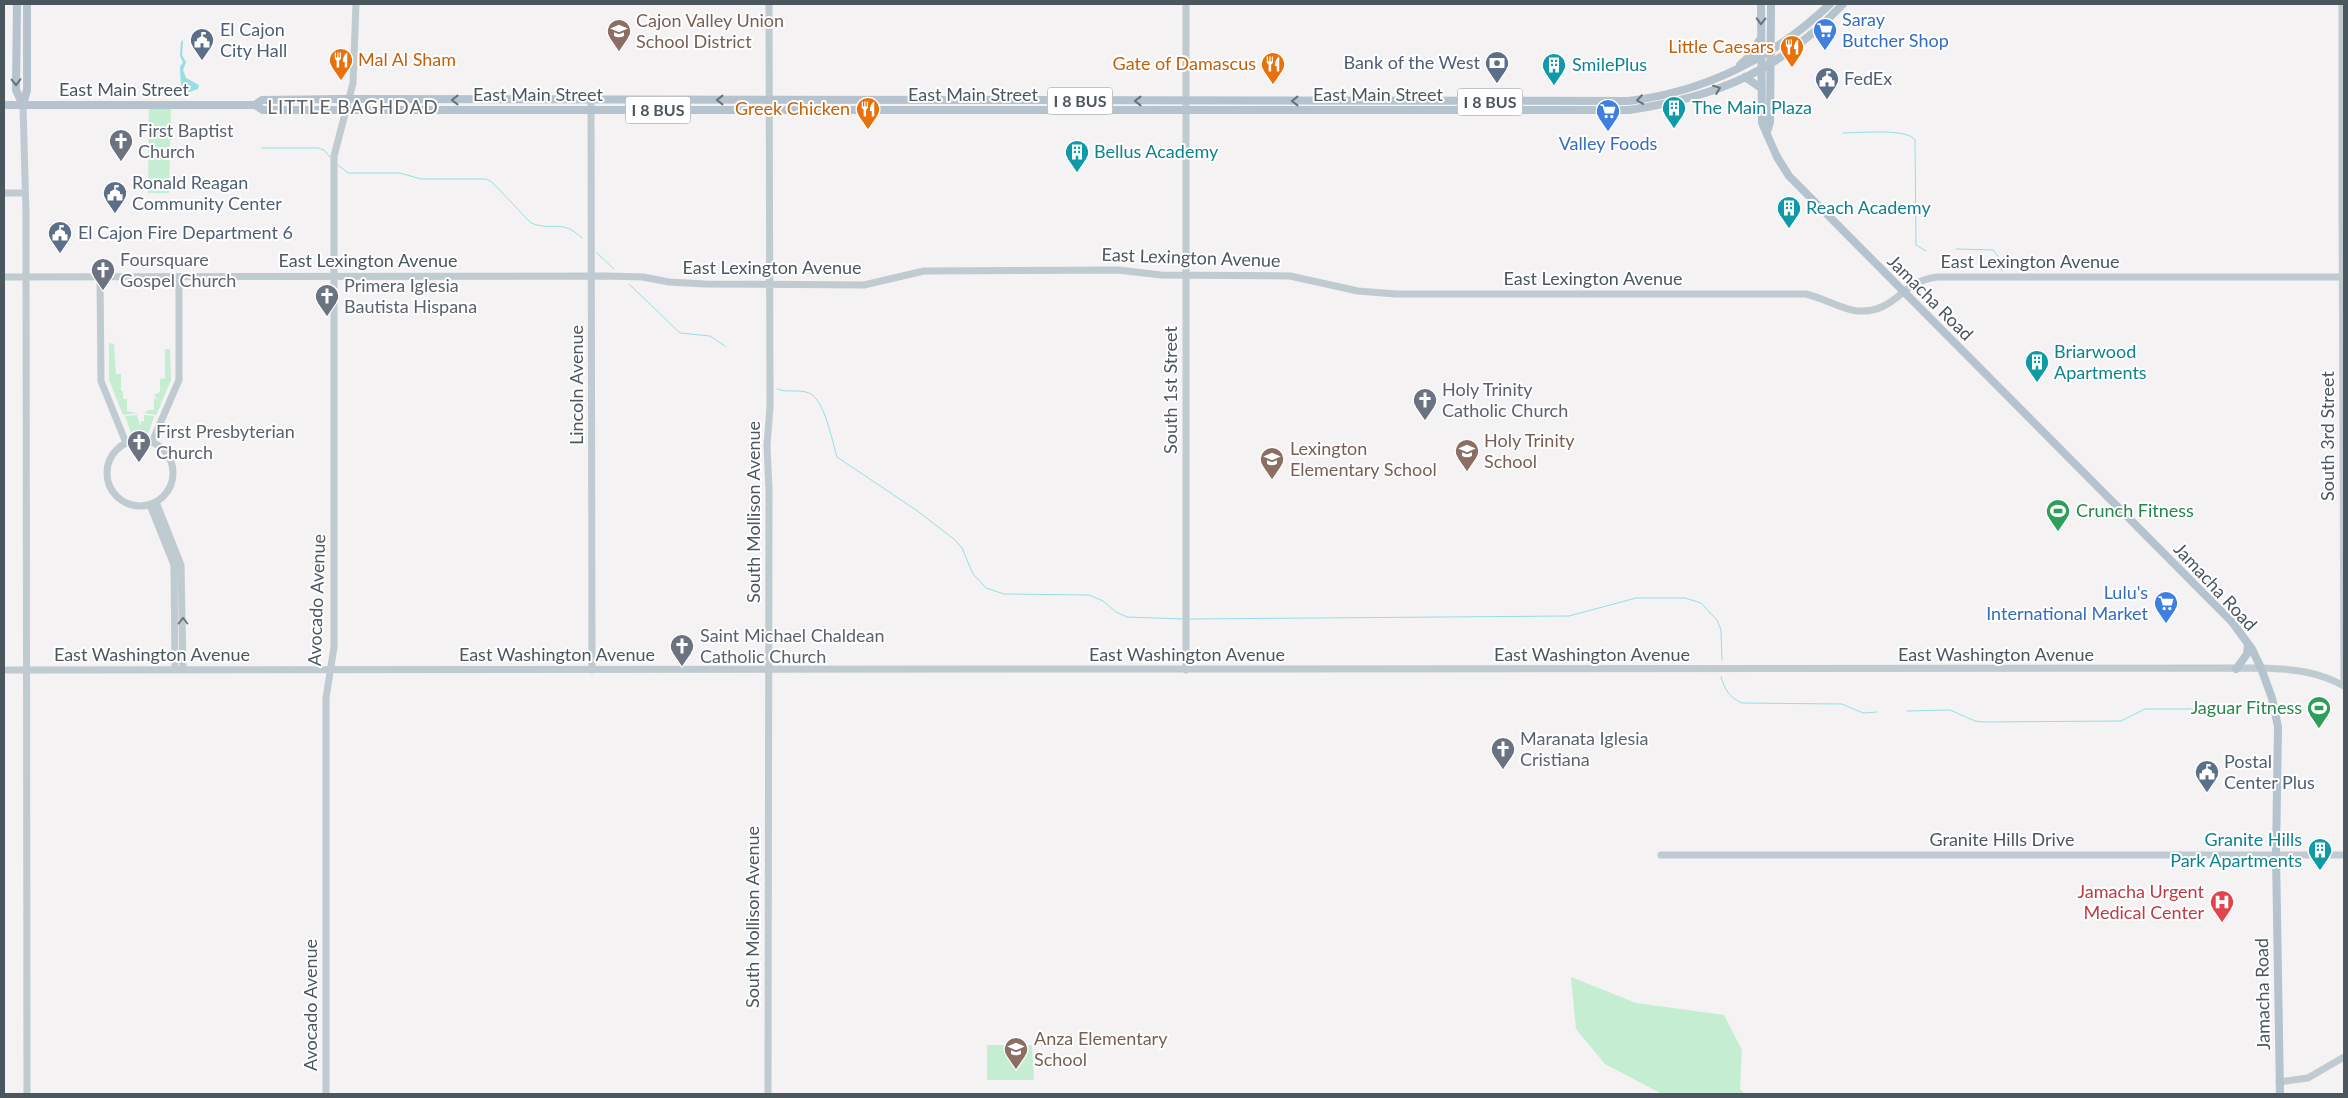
<svg xmlns="http://www.w3.org/2000/svg" width="2348" height="1098" viewBox="0 0 2348 1098" font-family="Lato,sans-serif">
	<style>
		.green { fill: #c5edd1 }
		.water { fill: #96dde6 }
		.lines { fill: none; stroke-linecap: round; stroke-linejoin: round }
		.stream { stroke: #96dde6; stroke-width: 1 }
		.secondary { stroke: #bfcad1; stroke-width: 7 }
		.primary { stroke: #b4c3ce; stroke-width: 8 }
		.oneway { stroke: #65727a }
		.oneway2 { stroke: #6e7a80 }
		.labels { text-anchor: middle; stroke-width: 4; stroke-linejoin: round; paint-order: stroke }
		.shield { fill: #fff; stroke: #81898e; stroke-width: 1 }
		.shield-label { font-size: 16px; font-weight: bold; fill: #4b575e }
		.shop-label { font-size: 18px; fill: #366cbe; stroke: #fff; text-anchor: start }
		.education-label { font-size: 18px; fill: #785e54; stroke: #fff; text-anchor: start }
		.service-label { font-size: 18px; fill: #4e5e75; stroke: #fff; text-anchor: start }
		.food-label { font-size: 18px; fill: #c56008; stroke: #fff; text-anchor: end }
		.culture-label { font-size: 18px; fill: #0d838f; stroke: #fff; text-anchor: start }
		.street-label { font-size: 18px; fill: #4b575e; stroke: #fff }
		.worship-label { font-size: 18px; fill: #5b616d; stroke: #fff; text-anchor: start }
		.leisure-label { font-size: 18px; fill: #27864d; stroke: #fff; text-anchor: start }
		.health-label { font-size: 18px; fill: #be3a42; stroke: #fff; text-anchor: end }
		.neighbourhood-label { font-size: 19px; letter-spacing: 1px; fill: #5f6366; stroke: #fff }
	</style>
	<rect width="100%" height="100%" fill="#f4f2f2"/>
	<path class="green" d="M149,107H171L169,193H148Z
		M109,343L114,344L116,374H121V391H123V399H127V411L137,413L123,415L109,380Z
		M165,349H170L171,380L162,401H159L162,402L156,415L144,413L148,410H154V398L159,400L154,395L160,392V379L165,378Z
		M137,415L140,426L141,421H144V415L154,416L149,432L145,435H132L125,416Z
		M1571,977L1636,1003L1724,1015L1742,1050L1740,1089L1745,1094H1662L1605,1064L1576,1029Z
		M987,1045H1032L1034,1080H987Z"/>
	<path class="water" d="M183,40L182,55L186,62L183,70L186,78L199,85L198,89L189,92L181,87L180,67L183,62L180,56L181,42Z"/>
	<g class="lines">
		<path class="stream" d="M1843,133C1858,133 1908,128 1915,140L1916,245L1926,251
			M262,148H318L324,150L330,157
			M338,165L348,173H400L421,179H486L492,182L531,223C554,232 561,218 582,238
			M1956,249L1993,250L1998,256L2002,271
			M597,253L614,269
			M629,284L680,333L710,336L725,346
			M777,389C787,393 799,389 809,393C825,400 832,441 837,457L916,510L954,539L962,548L973,574L986,588L1004,594L1089,595L1103,601L1116,612L1127,617L1183,619
			M1189,619L1569,616L1636,598H1685L1701,603L1717,620L1721,630L1722,660
			M1721,677C1725,690 1729,697 1742,703L1842,704L1863,713L1877,712
			M1907,711L1950,710L1975,721L1983,722L2121,721L2145,709H2213"/>
		<path class="secondary" d="M2342,4V184
			M591,100L592,670
			M23,105L26,214L27,1094
			M2342,186L2344,686
			M4,193H25
			M100,276L101,381L126,443
			M4,277L607,276L643,277L669,282L705,284L864,285L924,271L1118,270L1161,275L1290,276L1358,291L1396,294H1806C1824,298 1842,310 1858,311C1897,313 1901,280 1938,277H2344
			M107 473a33 33 0 1 1 66 0a33 33 0 1 1-66 0Z
			M152,442L179,380V277
			M156,502L181,565L183,670
			M150,505L174,565L175,670
			M4,670L2261,668C2292,669 2317,671 2344,686
			M1186,670V4
			M1661,855H2344
			M2279,1082L2308,1078L2344,1057
			M326,1094V698L334,647V156L353,83L356,4
			M768,1094L769,491L767,445L770,407L769,4"/>
		<path class="primary" d="M17,4L16,90L23,105
			M1761,4L1762,123L1777,157L1789,176L2232,622L2252,649L2261,668L2272,698L2278,727L2276,855L2280,1094
			M1740,65L1752,54L1759,41
			M1745,77L1761,88
			M4,105H255L263,110H1629C1718,97 1781,70 1843,4
			M23,105L27,90V4
			M255,105L262,100L339,99L1628,101C1705,92 1775,57 1830,4
			M1767,132L1770,122L1771,4
			M2236,669L2247,654L2248,645"/>
	</g>
	<defs><path id="oneway-chevron" d="M-2-3.5L2.5 0L-2 3.5" fill="none" stroke-width="1.6" stroke-linecap="round" stroke-linejoin="round" transform="scale(1.25)"/></defs>
	<g class="oneway">
		<use href="#oneway-chevron" transform="translate(1761 21) rotate(92)"/>
		<use href="#oneway-chevron" transform="translate(16 82) rotate(89)"/>
		<use href="#oneway-chevron" transform="translate(1717 89) rotate(-21)"/>
		<use href="#oneway-chevron" transform="translate(455 100) rotate(180)"/>
		<use href="#oneway-chevron" transform="translate(720 100) rotate(180)"/>
		<use href="#oneway-chevron" transform="translate(1640 100) rotate(172)"/>
		<use href="#oneway-chevron" transform="translate(1138 101) rotate(-180)"/>
		<use href="#oneway-chevron" transform="translate(1295 101) rotate(-180)"/>
	</g>
	<use class="oneway2" href="#oneway-chevron" transform="translate(183 621) rotate(-90)"/>
	<defs>
		<g id="supermarket-pin" transform="scale(1.25)"><path d="M0 17L-7.5 6A9.5 9.5 0 1 1 7.5 6Z" fill="#3f7fe0" stroke="#fff"/><path d="M-6-5.5h2.5l.6 2H6L4.5 2H-2.5L-4.4-4H-6ZM-1.5 3.2a1.3 1.3 0 1 0 .1 0ZM3 3.2a1.3 1.3 0 1 0 .1 0Z" fill="#fff"/></g>
		<g id="school-pin" transform="scale(1.25)"><path d="M0 17L-7.5 6A9.5 9.5 0 1 1 7.5 6Z" fill="#8d6e63" stroke="#fff"/><path d="M0-5L7-2L0 1L-7-2ZM-4 1L0 2.5L4 1V4Q0 6-4 4Z" fill="#fff"/></g>
		<g id="civic-pin" transform="scale(1.25)"><path d="M0 17L-7.5 6A9.5 9.5 0 1 1 7.5 6Z" fill="#5c6f8a" stroke="#fff"/><path d="M-.6-6.5H3V-4.5H.6V-3L4-1V1h2V6H-6V1h2V-1L-.6-3ZM-1.2 2.5V6h2.4V2.5Z" fill="#fff"/></g>
		<g id="restaurant-pin" transform="scale(1.25)"><path d="M0 17L-7.5 6A9.5 9.5 0 1 1 7.5 6Z" fill="#e8710a" stroke="#fff"/><path d="M-5-6h1v4h1v-4h1v4h1v-4h1v5L-1.5 .5V6h-2V.5L-5-1ZM5-6V6H3V1.5H1.5Q1.5-4 5-6Z" fill="#fff"/></g>
		<g id="bank-pin" transform="scale(1.25)"><path d="M0 17L-7.5 6A9.5 9.5 0 1 1 7.5 6Z" fill="#5c6f8a" stroke="#fff"/><path d="M-6-4H6V4H-6ZM0-2.3a2.3 2.3 0 1 0 0 4.6a2.3 2.3 0 1 0 0-4.6Z" fill="#fff"/></g>
		<g id="building-pin" transform="scale(1.25)"><path d="M0 17L-7.5 6A9.5 9.5 0 1 1 7.5 6Z" fill="#0f9aa8" stroke="#fff"/><path d="M-4-6H4V6H1V3H-1V6H-4ZM-2.5-4.3h1.7v1.8h-1.7ZM.8-4.3h1.7v1.8H.8ZM-2.5-1h1.7V.8h-1.7ZM.8-1h1.7V.8H.8Z" fill="#fff"/></g>
		<g id="church-pin" transform="scale(1.25)"><path d="M0 17L-7.5 6A9.5 9.5 0 1 1 7.5 6Z" fill="#6b7280" stroke="#fff"/><path d="M-1.2-6h2.4v3.5h3.3v2.4h-3.3V6h-2.4V-.1h-3.3v-2.4h3.3Z" fill="#fff"/></g>
		<g id="stadium-pin" transform="scale(1.25)"><path d="M0 17L-7.5 6A9.5 9.5 0 1 1 7.5 6Z" fill="#2e9e5b" stroke="#fff"/><path d="M0-5a6.5 5 0 1 0 0 10a6.5 5 0 1 0 0-10ZM-3.5-1.8h7v3.6h-7Z" fill="#fff"/></g>
		<g id="hospital-pin" transform="scale(1.25)"><path d="M0 17L-7.5 6A9.5 9.5 0 1 1 7.5 6Z" fill="#e0444e" stroke="#fff"/><path d="M-5-5h3v3.5h4V-5h3V5h-3V1.5h-4V5h-3Z" fill="#fff"/></g>
	</defs>
	<g fill-rule="evenodd">
		<use href="#supermarket-pin" x="1825" y="30"/>
		<use href="#school-pin" x="619" y="31"/>
		<use href="#civic-pin" x="202" y="40"/>
		<use href="#restaurant-pin" x="1792" y="47"/>
		<use href="#restaurant-pin" x="341" y="60"/>
		<use href="#bank-pin" x="1497" y="63"/>
		<use href="#restaurant-pin" x="1273" y="64"/>
		<use href="#building-pin" x="1554" y="65"/>
		<use href="#civic-pin" x="1827" y="79"/>
		<use href="#building-pin" x="1674" y="108"/>
		<use href="#restaurant-pin" x="868" y="109"/>
		<use href="#supermarket-pin" x="1608" y="111"/>
		<use href="#church-pin" x="121" y="141"/>
		<use href="#building-pin" x="1077" y="152"/>
		<use href="#civic-pin" x="115" y="193"/>
		<use href="#building-pin" x="1789" y="208"/>
		<use href="#civic-pin" x="60" y="233"/>
		<use href="#church-pin" x="103" y="270"/>
		<use href="#church-pin" x="327" y="296"/>
		<use href="#building-pin" x="2037" y="362"/>
		<use href="#church-pin" x="1425" y="400"/>
		<use href="#church-pin" x="139" y="442"/>
		<use href="#school-pin" x="1467" y="451"/>
		<use href="#school-pin" x="1272" y="459"/>
		<use href="#stadium-pin" x="2058" y="511"/>
		<use href="#supermarket-pin" x="2166" y="603"/>
		<use href="#church-pin" x="682" y="646"/>
		<use href="#stadium-pin" x="2319" y="708"/>
		<use href="#church-pin" x="1503" y="749"/>
		<use href="#civic-pin" x="2207" y="772"/>
		<use href="#building-pin" x="2320" y="850"/>
		<use href="#hospital-pin" x="2222" y="902"/>
		<use href="#school-pin" x="1016" y="1049"/>
	</g>
	<g class="labels">
		<g class="shield">
			<rect x="1047.5" y="87.5" width="65" height="27" rx="4"/>
			<rect x="1457.5" y="88.5" width="65" height="27" rx="4"/>
			<rect x="625.5" y="96.5" width="65" height="27" rx="4"/>
		</g>
		<g class="shield-label">
			<text x="1080" y="107">I 8 BUS</text>
			<text x="1490" y="108">I 8 BUS</text>
			<text x="658" y="116">I 8 BUS</text>
		</g>
		<g class="shop-label">
			<text x="1842" y="26">Saray<tspan x="1842" dy="21">Butcher Shop</tspan></text>
			<text x="1608" y="150" text-anchor="middle">Valley Foods</text>
			<text x="2148" y="599" text-anchor="end">Lulu's<tspan x="2148" dy="21">International Market</tspan></text>
		</g>
		<g class="education-label">
			<text x="636" y="27">Cajon Valley Union<tspan x="636" dy="21">School District</tspan></text>
			<text x="1484" y="447">Holy Trinity<tspan x="1484" dy="21">School</tspan></text>
			<text x="1290" y="455">Lexington<tspan x="1290" dy="21">Elementary School</tspan></text>
			<text x="1034" y="1045">Anza Elementary<tspan x="1034" dy="21">School</tspan></text>
		</g>
		<g class="service-label">
			<text x="220" y="36">El Cajon<tspan x="220" dy="21">City Hall</tspan></text>
			<text x="1480" y="69" text-anchor="end">Bank of the West</text>
			<text x="1844" y="85">FedEx</text>
			<text x="132" y="189">Ronald Reagan<tspan x="132" dy="21">Community Center</tspan></text>
			<text x="78" y="239">El Cajon Fire Department 6</text>
			<text x="2224" y="768">Postal<tspan x="2224" dy="21">Center Plus</tspan></text>
		</g>
		<g class="food-label">
			<text x="1774" y="53">Little Caesars</text>
			<text x="358" y="66" text-anchor="start">Mal Al Sham</text>
			<text x="1256" y="70">Gate of Damascus</text>
			<text x="850" y="115">Greek Chicken</text>
		</g>
		<g class="culture-label">
			<text x="1572" y="71">SmilePlus</text>
			<text x="1692" y="114">The Main Plaza</text>
			<text x="1094" y="158">Bellus Academy</text>
			<text x="1806" y="214">Reach Academy</text>
			<text x="2054" y="358">Briarwood<tspan x="2054" dy="21">Apartments</tspan></text>
			<text x="2302" y="846" text-anchor="end">Granite Hills<tspan x="2302" dy="21">Park Apartments</tspan></text>
		</g>
		<g class="street-label">
			<text x="124" y="96">East Main Street</text>
			<text x="538" y="101">East Main Street</text>
			<text x="973" y="101">East Main Street</text>
			<text x="1378" y="101">East Main Street</text>
			<text transform="translate(1191 258) rotate(2)" y="6">East Lexington Avenue</text>
			<text x="368" y="267">East Lexington Avenue</text>
			<text x="2030" y="268">East Lexington Avenue</text>
			<text x="772" y="274">East Lexington Avenue</text>
			<text x="1593" y="285">East Lexington Avenue</text>
			<text transform="translate(1930 298) rotate(45)" y="6">Jamacha Road</text>
			<text transform="translate(577 385) rotate(-90)" y="6">Lincoln Avenue</text>
			<text transform="translate(1171 390) rotate(-90)" y="6">South 1st Street</text>
			<text transform="translate(2328 436) rotate(-90)" y="6">South 3rd Street</text>
			<text transform="translate(754 512) rotate(-90)" y="6">South Mollison Avenue</text>
			<text transform="translate(2215 587) rotate(47)" y="6">Jamacha Road</text>
			<text transform="translate(317 600) rotate(-88)" y="6">Avocado Avenue</text>
			<text x="152" y="661">East Washington Avenue</text>
			<text x="557" y="661">East Washington Avenue</text>
			<text x="1187" y="661">East Washington Avenue</text>
			<text x="1592" y="661">East Washington Avenue</text>
			<text x="1996" y="661">East Washington Avenue</text>
			<text x="2002" y="846">Granite Hills Drive</text>
			<text transform="translate(753 917) rotate(-90)" y="6">South Mollison Avenue</text>
			<text transform="translate(2263 994) rotate(-91)" y="6">Jamacha Road</text>
			<text transform="translate(311 1005) rotate(-90)" y="6">Avocado Avenue</text>
		</g>
		<g class="worship-label">
			<text x="138" y="137">First Baptist<tspan x="138" dy="21">Church</tspan></text>
			<text x="120" y="266">Foursquare<tspan x="120" dy="21">Gospel Church</tspan></text>
			<text x="344" y="292">Primera Iglesia<tspan x="344" dy="21">Bautista Hispana</tspan></text>
			<text x="1442" y="396">Holy Trinity<tspan x="1442" dy="21">Catholic Church</tspan></text>
			<text x="156" y="438">First Presbyterian<tspan x="156" dy="21">Church</tspan></text>
			<text x="700" y="642">Saint Michael Chaldean<tspan x="700" dy="21">Catholic Church</tspan></text>
			<text x="1520" y="745">Maranata Iglesia<tspan x="1520" dy="21">Cristiana</tspan></text>
		</g>
		<g class="leisure-label">
			<text x="2076" y="517">Crunch Fitness</text>
			<text x="2302" y="714" text-anchor="end">Jaguar Fitness</text>
		</g>
		<g class="health-label">
			<text x="2204" y="898">Jamacha Urgent<tspan x="2204" dy="21">Medical Center</tspan></text>
		</g>
		<g class="neighbourhood-label">
			<text x="353" y="114">LITTLE BAGHDAD</text>
		</g>
	</g>
	<rect width="2348" height="1098" fill="none" stroke="#4b575e" stroke-width="10"/>
</svg>
